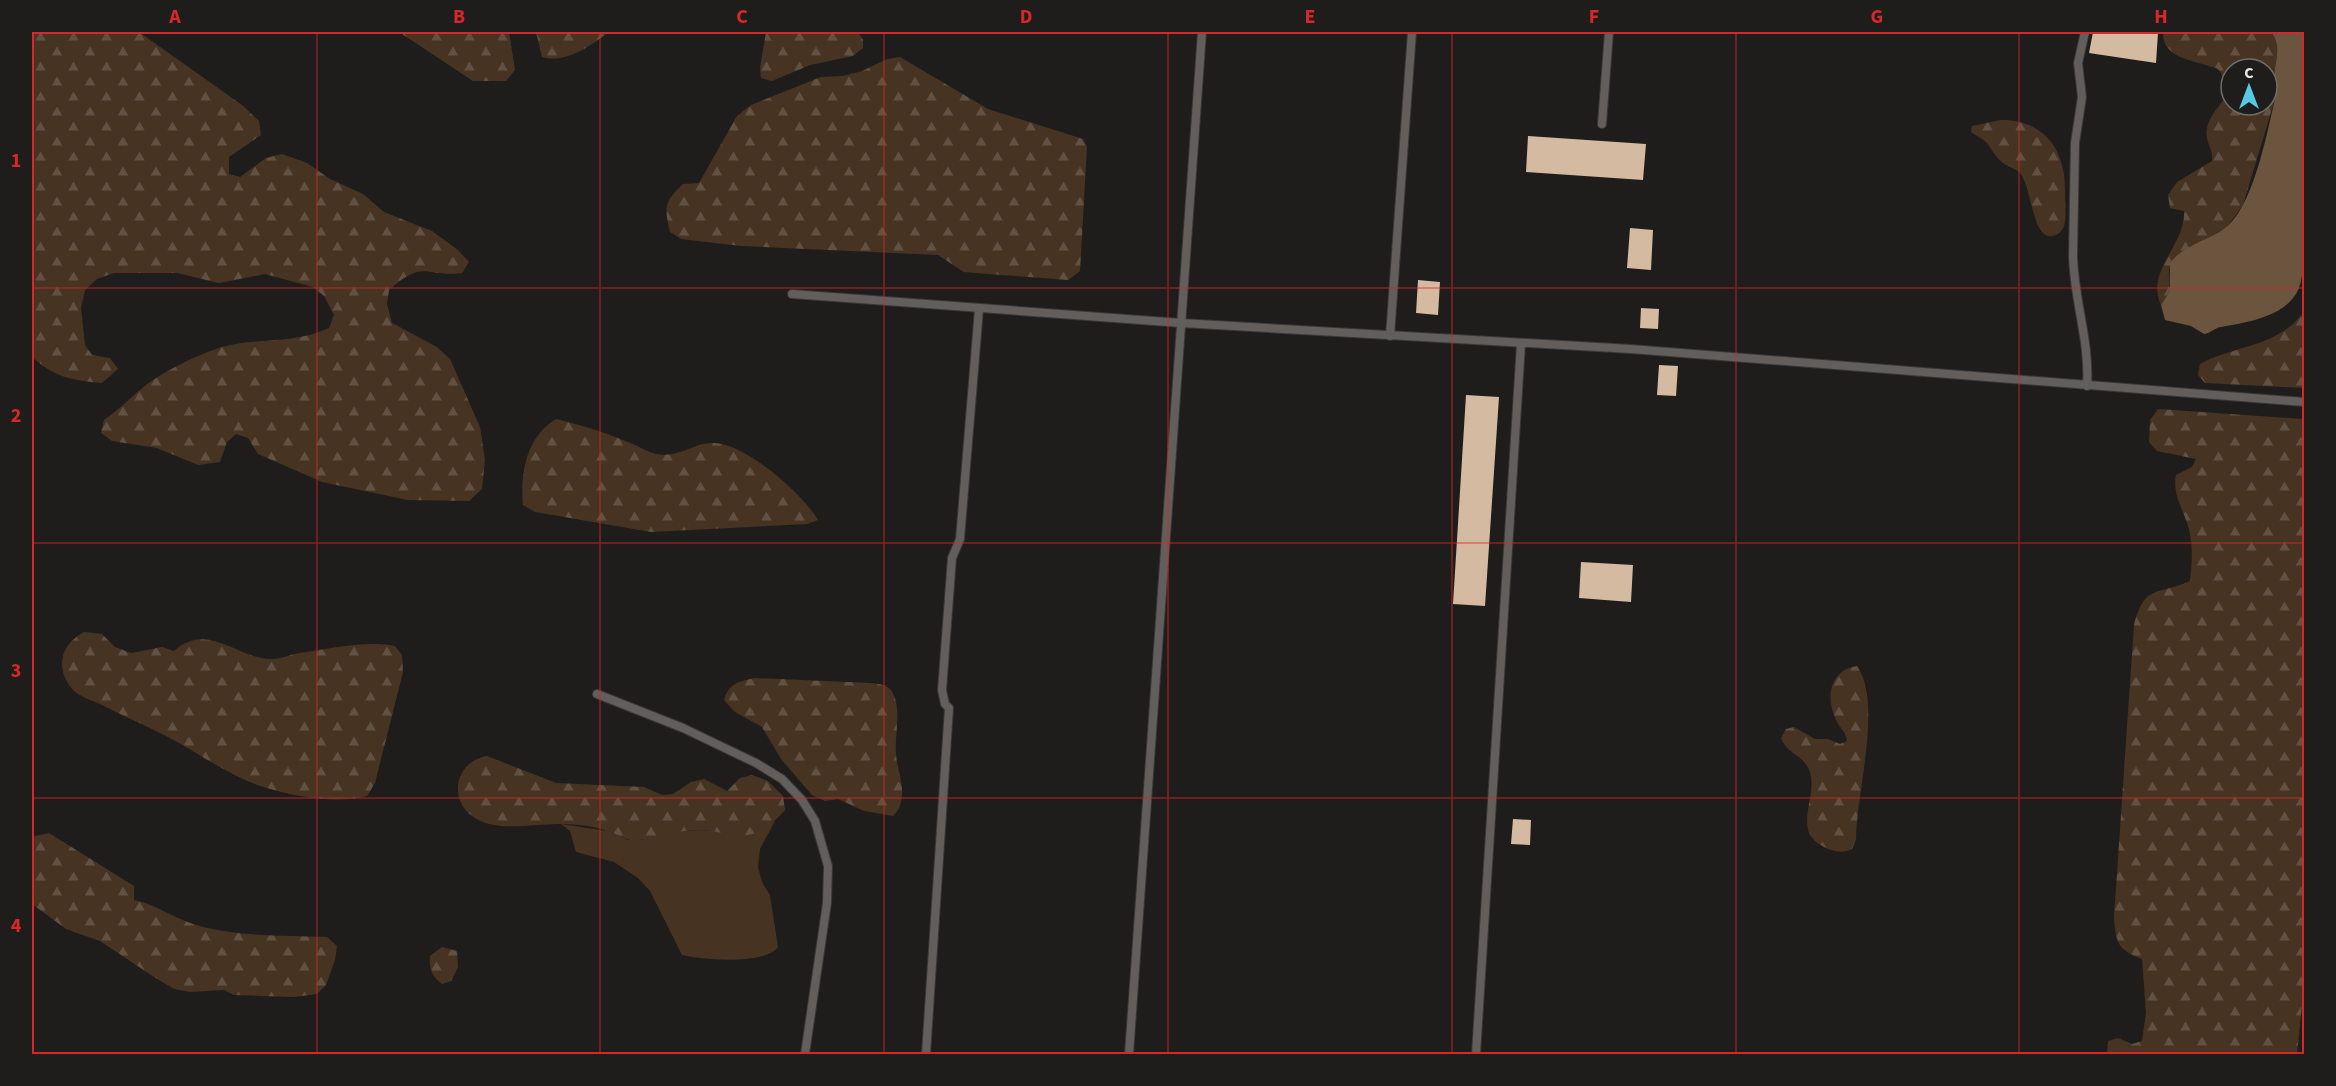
<svg xmlns="http://www.w3.org/2000/svg" width="2336" height="1086" viewBox="0 0 2336 1086" font-family="'Source Sans 3',sans-serif">
	<style>
		.green { fill: #463322 }
		.forest { fill: url(#forest-firs); fill-rule: evenodd }
		.water { fill: #6c553f }
		.building { fill: #d5baa2 }
		.lines { fill: none; stroke-linecap: round; stroke-linejoin: round }
		.service-casing { stroke: #3a3837; stroke-width: 10 }
		.service { stroke: #615e5c; stroke-width: 8 }
		.grid { fill: none; stroke: #d62828; stroke-width: 1.5; stroke-opacity: 0.55 }
		.neatline { fill: none; stroke: #d62828; stroke-width: 2 }
		.grid-label { font-size: 20px; text-anchor: middle; font-weight: bold; fill: #d62828 }
	</style>
	<defs>
		<pattern id="forest-firs" width="22" height="20" patternUnits="userSpaceOnUse" patternTransform="scale(1.5)"><rect width="22" height="20" fill="#463322"/><path d="M5 1l3.5 6h-7zM16 11l3.5 6h-7z" fill="#615142"/></pattern>
	</defs>
	<rect width="100%" height="100%" fill="#1f1d1b"/>
	<path class="green" d="M775,821L760,849L758,868L763,884L770,895L778,947C766,965 702,960 682,955L650,891L638,878L614,862L576,852L570,831L561,824L608,831L628,840H642L664,833L698,830L756,833Z"/>
	<path class="forest" d="M32,32H139L242,105L259,121L261,135L229,157V174L240,177L266,158L282,154L307,163L330,179L363,194L384,212L432,231L458,250L469,262L462,273C423,278 426,258 389,290L387,304L392,323L437,347L450,359L480,427L485,460L482,489L469,501L408,500L322,482L258,454L248,438L236,434L227,442L220,462L198,465L157,448L112,441L101,433L104,420C120,409 132,396 146,385C166,370 193,357 216,349C255,336 289,346 329,328L334,315L324,296L313,287L265,274L219,283L177,273H114L97,279L85,290L81,308L85,345L92,355L110,358L118,369L102,383C71,380 56,378 32,357Z
		M399,32H509L515,70L506,81H473Z
		M536,32H609C590,46 566,64 542,57Z
		M766,32H858L863,40V48L853,56L810,65L772,81L761,78L760,68Z
		M2163,32H2271C2283,47 2274,62 2274,80C2273,86 2276,93 2275,99L2243,205L2227,227L2174,258L2169,269L2170,291L2161,305C2145,270 2186,245 2184,211L2170,208L2168,195L2177,182L2212,161C2214,150 2204,141 2207,129C2212,103 2240,100 2218,69C2199,60 2162,61 2163,32ZM2231,69H2267V105H2231Z
		M900,57L988,109L1083,139L1087,147L1080,271L1068,280L964,272L938,255L741,246L681,239L670,232C664,207 664,202 683,184L699,183L737,116L751,105L821,77L843,76L862,71L887,59Z
		M2001,120C2047,120 2067,153 2065,196C2065,209 2070,232 2053,236C2031,240 2033,186 2019,172C2015,168 2008,167 2003,163C1995,157 1992,149 1986,142C1982,138 1975,135 1971,132L1972,126Z
		M2304,311V388L2205,383L2198,375L2200,364C2235,345 2280,347 2304,311Z
		M2158,409L2304,419V986L2297,1054H2107L2108,1041L2118,1038L2132,1044L2142,1041L2146,1013L2142,959C2117,949 2116,943 2114,917L2134,625C2145,583 2157,596 2190,581C2192,564 2193,546 2189,529C2184,511 2172,494 2176,475L2192,467L2196,459L2157,451L2149,442L2150,420Z
		M556,419C582,425 610,434 635,445C642,448 648,452 656,454C681,458 692,443 713,443C744,442 803,494 818,520L807,524L651,532L535,512L523,505C520,472 527,436 556,419Z
		M84,632L102,634L115,647L131,653L162,647L174,651C208,620 238,660 273,659C282,659 291,654 300,653C330,649 365,640 395,646L402,655L403,672L375,783L367,796C337,804 297,797 267,788C232,778 202,755 170,738C147,726 123,716 100,704C89,699 76,696 69,685C55,664 63,643 84,632Z
		M1857,666C1883,703 1856,793 1856,840L1852,849C1843,853 1835,852 1826,848C1790,832 1818,799 1810,772C1805,756 1786,753 1781,738L1786,729L1794,727L1815,739H1828L1840,744L1847,741C1846,731 1840,729 1836,720C1825,697 1830,670 1857,666Z
		M754,678L870,683C878,684 886,684 891,690C903,708 894,734 896,754C897,768 903,781 902,795C901,804 900,809 893,816L864,811L838,799L825,801L812,795L781,759L762,727L735,712L724,700C729,683 738,682 754,678Z
		M487,756L556,783L644,787L662,795L673,794L691,782L704,779L727,791L740,778L752,775L768,781L783,796L785,810C777,819 768,828 757,833C739,839 716,830 698,830C677,830 648,842 631,840C623,839 617,834 610,832C595,826 576,824 560,824C534,823 499,833 475,818C447,801 455,761 487,756Z
		M49,833L134,886V900C158,905 178,921 203,927C243,937 286,935 327,937L337,946L335,960L326,985L317,994L294,997L234,995L224,990L190,992L174,989L151,975L100,941L66,929L32,904V839L35,836Z
		M442,947L457,951L458,967L451,981L442,984C432,976 429,970 430,956Z"/>
	<path class="water" d="M2271,32H2304V264C2302,272 2302,280 2299,288C2287,317 2247,322 2221,327C2214,328 2211,333 2204,334L2191,326L2165,320L2161,305L2170,291V263C2183,245 2208,241 2225,228C2253,208 2267,133 2275,99C2276,92 2273,86 2274,80C2274,62 2283,47 2271,32Z"/>
	<path class="building" d="M2093,32L2137,34L2138,32L2158,33L2156,63L2089,53Z
		M1528,136L1646,144L1643,180L1526,172Z
		M1630,228L1653,230L1651,270L1627,268Z
		M1418,280L1440,282L1438,315L1416,313Z
		M1641,308L1659,309L1658,329L1640,328Z
		M1659,365L1678,366L1676,396L1657,395Z
		M1466,395L1499,397L1485,606L1453,604Z
		M1581,562L1633,565L1631,602L1579,598Z
		M1513,819L1531,820L1530,845L1511,844Z"/>
	<g class="lines">
		<g class="service-casing">
			<path id="service" d="M2085,32L2078,63L2082,97L2075,143L2073,256C2074,300 2090,342 2087,386
				M1602,124L1609,32
				M792,294L1181,323L1631,349L2304,402
				M1390,336L1412,32
				M597,694L683,728L756,763L782,779L802,800L815,821L828,866L827,903L805,1054
				M926,1054L949,708L945,704L942,690L952,558L960,539L979,309
				M1129,1054L1202,32
				M1476,1054L1521,344"/>
		</g>
		<use href="#service" class="service"/>
	</g>
	<path class="grid" d="M317,32V1054M600,32V1054M884,32V1054M1168,32V1054M1452,32V1054M1736,32V1054M2019,32V1054M32,288H2304M32,543H2304M32,798H2304"/>
	<rect width="2336" height="1086" fill="none" stroke="#1f1d1b" stroke-width="66"/>
	<g transform="translate(2249 87)"><circle r="28" fill="#1f1d1b" stroke="#706e6c" stroke-width="1.5"/>
	<path d="M0-4.5L10 22L0 15L-10 22Z" fill="#57c9e2"/>
	<text y="-9" font-size="16" font-weight="bold" text-anchor="middle" fill="#e9e8e6">С</text>
	</g>
	<rect x="33" y="33" width="2270" height="1020" class="neatline"/>
	<g class="grid-label">
		<text x="175" y="23">A</text>
		<text x="459" y="23">B</text>
		<text x="742" y="23">C</text>
		<text x="1026" y="23">D</text>
		<text x="1310" y="23">E</text>
		<text x="1594" y="23">F</text>
		<text x="1877" y="23">G</text>
		<text x="2161" y="23">H</text>
		<text x="16" y="167">1</text>
		<text x="16" y="422">2</text>
		<text x="16" y="677">3</text>
		<text x="16" y="932">4</text>
	</g>
</svg>
